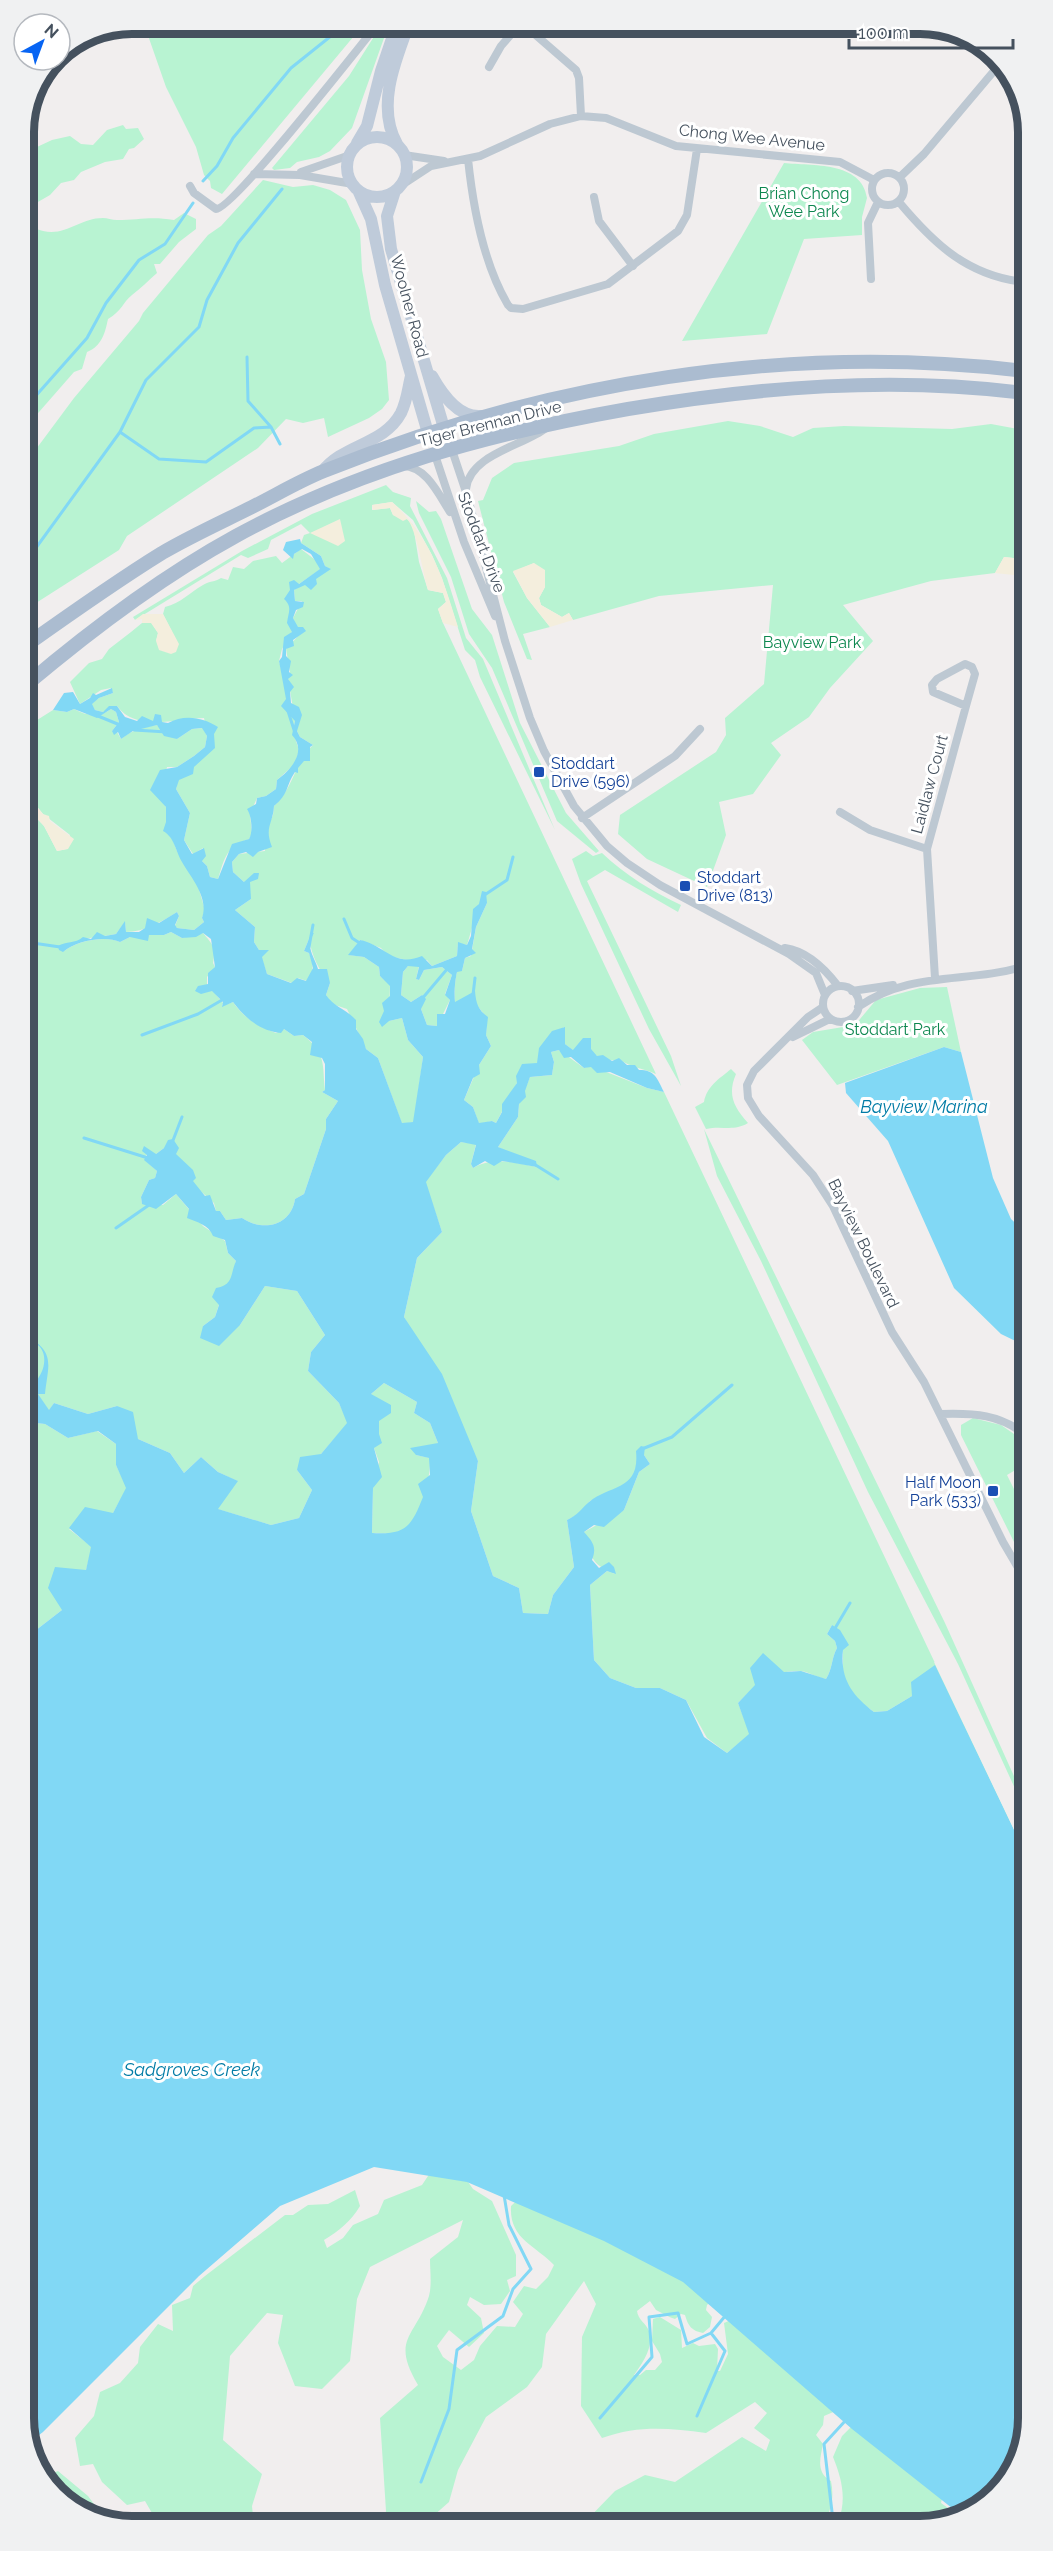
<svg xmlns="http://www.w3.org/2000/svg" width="1053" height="2551" viewBox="0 0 1053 2551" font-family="Raleway,sans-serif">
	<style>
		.green { fill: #b8f3d2 }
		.sand { fill: #f4eedd }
		.water { fill: #81d8f5; fill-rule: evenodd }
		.pier { fill: #f1eeee }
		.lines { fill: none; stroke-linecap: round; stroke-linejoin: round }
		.stream { stroke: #81d8f5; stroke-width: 3 }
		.minor { stroke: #bdc8d2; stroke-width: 8 }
		.secondary { stroke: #bfcbda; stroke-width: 12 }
		.primary { stroke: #abbcd0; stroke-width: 14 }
		.transit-dot { fill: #1a4fb4; stroke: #fff; stroke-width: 2 }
		.labels { text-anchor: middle; stroke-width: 6; stroke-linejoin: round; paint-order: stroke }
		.street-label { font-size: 16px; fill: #45515e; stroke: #fff }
		.park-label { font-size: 16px; fill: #0d874f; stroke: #fff }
		.transit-label { font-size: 16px; fill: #164399; stroke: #fff; text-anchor: start }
		.water-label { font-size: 18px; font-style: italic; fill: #027ca6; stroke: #fff }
		.rim { fill: none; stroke: #45515e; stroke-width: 8 }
	</style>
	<rect width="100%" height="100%" fill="#f1eeee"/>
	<path class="green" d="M144,24H364L222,194L211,188L210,181L204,175L196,147L166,87Z
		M382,24H389L352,128L330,151L319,157L297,162L290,168L274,170L272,168L349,76Z
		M123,125L126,129L138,128L144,139L134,148L129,149L123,159L105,162L81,172L74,180L61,183L50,195L24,210V153L52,140L70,136L81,144L93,145L107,130Z
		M784,163C811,166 862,161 867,198L862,217V235L804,239L767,334L682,341Z
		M263,180L293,187L313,185L330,190L346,200L360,230L362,270L371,319L386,362L389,400L382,409L369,418L328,437L324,418L303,423L286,419L258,448L127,536L119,550L25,610V464L74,398L139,321L143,313L208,235L221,226Z
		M184,213L196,219V229L179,242L160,264H154L157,273C148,281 141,288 132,295C123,302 122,311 108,319C105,333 102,346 87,352L82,369L74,372L25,428L24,235L34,228C63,241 77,218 103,218C107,218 112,220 117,220C139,220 151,216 174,220Z
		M728,421L760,426L793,437L813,428L844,426L952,429L991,424L1024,430V559L1004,557L995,573L931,581L843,605L873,641L830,688L809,717L771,743L781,755L753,794L719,802L726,835L707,887L647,859L618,834L620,815L716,752L726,735L725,718L764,684L773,585L659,596L573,620L569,613L562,617L541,605L539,598L545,587L534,563L513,572L527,598L550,627L523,634L532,660L527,659L504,602L478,501L483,500L492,478L514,463L619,446L654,434Z
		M386,485L393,492L411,498L410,506L447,578L466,638L483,659L555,830L480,677L475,660L465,650L442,578L432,555L413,520L392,502L372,505V510L390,508L393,515L407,519L413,525L419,562L428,590L443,593L446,602L438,609L443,623L656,1074C643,1068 631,1068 619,1059C604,1064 592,1053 580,1044L574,1051L565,1044L564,1027L537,1063L517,1083L496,1123L492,1121L479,1124L473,1107L464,1100L479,1065L491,1046L486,1035L487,1018L476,1004L455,1002C454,992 455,981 457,971H462L465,958L471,956L476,927L487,903L479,904L467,945L458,943L457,956L432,966L427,960L412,961L388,956L381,948L360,940L349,955L364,957L379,967L380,976L390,985L389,1021L402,1018L408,1040L423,1057L414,1122L402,1124L378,1058L366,1049L347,1009L332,1004L326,995L330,983C318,969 312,956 309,939L304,951L309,953C314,964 314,972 307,981L298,978L292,983L267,974L259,950L254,942L255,927L235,910L251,899L244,882L233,872L232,862L239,854L265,851L267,828L273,815L274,806C292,791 296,760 313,745L300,737L297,731L288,679L290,672L286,649L300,634L293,618L302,601H295L294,590L330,569L325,566L321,556L301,543L304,535L310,533L301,524L271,540L268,549L248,558L241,555L135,620L133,617L242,551L312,514Z
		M416,501L429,512L436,511L441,519L472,609L492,635L520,723L566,813L599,851L596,853L557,821L492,668L469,634L451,577L419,513Z
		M301,549L318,562L321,569L290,590L292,632L282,649L279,661L295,721L293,732L299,750L295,764L277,780L276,789L266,796L257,798L250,814L252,834L249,839C226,847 225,857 218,879L210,877L207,866L202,861L203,848L193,854L184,840L190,813L176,789L178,780L211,750L204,718C175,719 136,732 117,706L103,712L95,710L91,704L99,698L113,693L111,688L101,690L80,704L70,682L89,663L102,659L109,649L131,632L142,623L151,622L158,633L156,641L172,632L163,614L165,607C181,603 189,593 203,585C209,581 215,582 221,578L228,580L233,567L244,569L253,561L276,556L282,563Z
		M74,709C87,716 99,718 111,709L116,712L119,722L112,731L117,732L121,739C132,730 143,727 157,725L177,739L192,729L203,728L207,736L205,747L194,756L177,767H167L160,798L166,807V822L177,851L198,886L205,910L202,918L204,922L194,930L177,928L175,926L179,916L177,912C163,921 144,932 126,932L125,922L116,934C93,939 79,935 63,952C75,941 106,935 120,942L130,937H147L149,935H164L171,932L182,938L203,933C212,944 216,946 213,963L215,967L207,977V992L212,990L223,1003L222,1006L233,1002C244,1018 257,1026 276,1033L284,1029L294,1036L303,1035C327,1054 322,1064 325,1090L322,1092L338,1101L326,1119V1129L304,1194L295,1199C291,1226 263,1232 242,1218L226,1220L220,1211H216L214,1203L197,1188L164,1148L156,1154L146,1155L145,1160L157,1171L155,1178L149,1180L141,1197L142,1204L163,1205L176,1194L203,1226L225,1241L228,1253L236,1261L231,1282L225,1286L215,1317L203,1326V1331L240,1325L265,1286L297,1291L325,1335L311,1352L308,1371L339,1403L348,1423L321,1454L297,1470L312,1490L299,1518L271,1525L217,1509L237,1481L218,1472L201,1457L184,1473L170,1453L138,1439L117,1406L88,1414L54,1403L49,1411L37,1394L35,1382L29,1383L27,1387L26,807L44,826L57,851L67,849L70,835L43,814L26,793V727L53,710L67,712Z
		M586,851L593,856L602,853C626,876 652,891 681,905L678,912L605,870L587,881L671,1056L681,1086L649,1029L581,884L572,859Z
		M408,966H419L416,979L419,980L424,970L442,967L452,975L445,994L450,1000L437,1026L427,1025L421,1009L422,995L411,1002L401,995L403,972Z
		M947,987L961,1052L944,1047L837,1085L802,1040L813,1032L855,1025L876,1000L920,988Z
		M559,1050L584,1068L591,1066L647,1088L664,1092L1028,1859L912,1696L887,1711L874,1712L855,1698L843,1676V1650L832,1625L827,1634L835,1641L837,1648C831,1659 833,1668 826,1679C817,1678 808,1671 799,1671C774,1670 754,1686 738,1703L750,1734L727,1753L707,1738L686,1700L660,1688H636L610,1678L594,1660L590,1585L607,1571L615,1574C590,1564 591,1556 584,1532L624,1510L639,1472L650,1464L644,1455L631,1479L621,1487L590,1501L579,1514L567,1520L574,1567L553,1595L548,1614L523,1613L519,1588L493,1576L471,1511L478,1461L404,1317L417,1258L442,1232L425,1182L446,1155L461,1142L476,1144L471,1164L473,1168C494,1156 515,1163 537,1167L498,1147L518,1117L519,1104L530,1077L552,1075L554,1062L551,1052Z
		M731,1069L736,1074C727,1095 734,1107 748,1123C733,1132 722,1125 706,1129L695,1107L704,1102C707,1086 719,1079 731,1069Z
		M704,1129L945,1623L1027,1805L1028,1817L958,1664L868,1492L761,1261L717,1176Z
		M384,1383L417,1402L414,1413L430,1423L438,1443L416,1455L430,1458C430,1482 423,1519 400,1532C393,1535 380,1533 372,1533L373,1488L379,1462L374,1448L379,1421L371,1394Z
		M973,1418L1001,1425L1027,1443V1463L1007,1475L1014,1489L1027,1484V1557L1017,1548L961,1435V1425Z
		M27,1422L45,1424L68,1438L97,1431L116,1444V1465L127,1488L113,1513L69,1529L92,1547L86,1570L62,1610L31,1634L28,1632Z
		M434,2167L466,2179L473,2189L492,2201L516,2255V2276L507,2280L510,2291L501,2304L484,2305L470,2297L467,2305L481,2318L484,2333L469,2347L449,2330L437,2346L443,2357L461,2370L474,2360L480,2346L497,2326L515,2327L523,2314L513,2302L524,2286L536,2289L548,2277L554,2265C535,2245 509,2239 511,2206L531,2187L716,2297L707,2305L706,2310L712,2317L710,2327L703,2333C692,2331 688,2326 685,2315L681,2314L675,2319C668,2317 663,2313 656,2310L650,2301L637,2311C638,2320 646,2323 649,2331C654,2347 643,2362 634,2375H640L646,2370H655L662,2362L660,2354L652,2341L653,2319L660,2317L681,2330L682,2348L693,2343L699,2346L715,2344L718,2349L717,2371H720L728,2354L724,2323L733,2319L852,2404L824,2416L823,2425L816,2435L823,2444C820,2459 816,2473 831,2481C834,2496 832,2509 824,2522L583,2524L615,2491L645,2475L675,2482L742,2437L766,2451L770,2440L754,2428L767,2413L755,2402L706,2433C669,2428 638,2425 602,2438L581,2406L582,2337L596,2304L584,2281L546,2334L542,2367L527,2387L486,2417L458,2470L449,2502L423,2525H383L386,2511L380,2418L418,2385C390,2338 416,2337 429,2296C432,2285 430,2270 430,2259L458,2237L463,2220L370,2267L357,2299L350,2361L322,2389L295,2386L278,2343L283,2315L267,2313L230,2356L223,2440L262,2474L252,2506L254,2526L160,2527L145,2501L127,2505L102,2482L93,2464L80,2466L75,2438L94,2416L100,2392L120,2383L138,2363L140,2347L158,2324L173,2331L172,2305L190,2298L193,2286L205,2276L285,2215H293L308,2205L328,2204L355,2190L360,2206C351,2221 339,2231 324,2240L327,2248L343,2238L353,2225L378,2214L384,2200L422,2185Z
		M853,2425L946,2480L941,2503L955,2513L973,2504L975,2507L955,2521L838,2522C847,2500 842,2479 833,2457L842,2436Z
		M58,2471L88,2496L105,2519L66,2504L46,2476Z
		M131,2514L144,2527H125L109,2521Z"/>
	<path class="sand" d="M392,502C431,537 443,579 458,627L443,623L438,609L446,602L443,593L428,590C423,574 416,527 407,519L403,521L393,515L390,508L373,510L372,505Z
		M340,519L345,541L338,546L310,533Z
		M1004,557L1024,559V576L995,573Z
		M534,563L545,570V587L539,598L541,605L562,617L569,613L573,620L550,627L527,598L513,571Z
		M143,614H163L179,644L176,652L171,654L159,650L156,641L158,633L151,623H142V619L135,620Z
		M26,793L43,814L49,816L50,821L74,839L68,849L57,851L44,826L26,807Z"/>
	<path class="water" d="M300,539L301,543L321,556L325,566L331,569L316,579L317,584L311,590L305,585L294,590L295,601L304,602L303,607L296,610L293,618L298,627H303L306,631L293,640L294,646L286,649V656L291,661L289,672L293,675L288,679L294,687L290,692L291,703L299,707L302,715L297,731L300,737L313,745L310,747V761H304L298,768V773L295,772C286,785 289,794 274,806C273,824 264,827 272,847L258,852L253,857L246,852L239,854L232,862L233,872L244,882L254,873H259L258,879L250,882L251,899L235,910L255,927L254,942L259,950H269L262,957L267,974L291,983L297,978L306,981L313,968L309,953L304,951L311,934L314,933C305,948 314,955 318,969H327L330,983L326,995C334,1007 346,1009 356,1020V1029L363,1039L366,1049L378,1058L402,1123L413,1122L423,1057L408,1040L402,1018L389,1021L382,1027L379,1022L384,1011L382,1003L390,996V986L380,976L379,967L364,957L348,955L360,940C385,945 394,968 422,956L432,966L457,956L458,942L467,945L471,936L473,909L479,904L482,891L486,892L487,903L476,927L472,949L476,953L465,958L462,971L457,972C455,980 454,994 455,1002L475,991C476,1003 478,1010 488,1017L486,1035L491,1046L479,1065L480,1074L473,1078L464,1100L473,1107L479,1123L492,1121L496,1123L502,1112V1104L517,1083L516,1076L522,1064L537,1063L539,1048L552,1031L565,1027V1044L573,1050L583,1038H591V1049L597,1056L603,1055L612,1061L619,1058L627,1065H635L639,1070C655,1070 657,1078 664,1092L647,1088L610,1072L597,1073L591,1067L584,1068L571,1057L564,1058L559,1050L551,1052L554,1062L552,1075L530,1077L525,1091L526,1097L519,1104L518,1117L498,1147L536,1161L537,1167L502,1161L494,1166L485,1161L473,1168L471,1164L476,1145L461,1142L446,1155L426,1182L442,1232L417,1258L404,1317L442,1374L478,1461L471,1511L493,1576L519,1588L523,1613L548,1614L553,1595L574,1567L567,1520C578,1515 581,1509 589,1502C611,1484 640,1491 636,1451L641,1446L645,1447L644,1455L650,1464L639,1472L624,1510L604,1527L594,1525L584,1532C593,1542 597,1547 592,1560L599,1568L609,1562L614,1567L616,1574L607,1571L590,1585L594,1660L610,1678L636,1688H660L686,1700L704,1737L727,1753L749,1734L738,1703L755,1685L750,1668L763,1653L784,1672L801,1671L826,1679C833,1668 831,1659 837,1648L835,1641L827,1634L832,1625L840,1630L849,1645L843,1650C840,1679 852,1695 874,1712L887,1711L912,1696L911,1682L935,1665L1028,1859L1029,2418L1007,2484L962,2516L852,2429L683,2282L604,2241L467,2182L374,2167L280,2206L199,2276L43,2432L30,2442L28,1632L31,1634L62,1610L48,1588L55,1567L86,1570L91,1547L69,1528L85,1507L113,1513L126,1488L116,1465V1444L98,1431L68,1438L45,1424L27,1422V1387L29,1382H35C44,1373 49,1355 38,1345C34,1341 30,1340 27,1336C56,1353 48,1365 45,1394H38L49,1410L54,1403L88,1414L117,1406L133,1412L138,1439L170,1453L184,1473L201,1457L218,1472L238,1481L218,1509L271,1525L299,1518L312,1490L297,1470L300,1457L321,1454L347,1423L339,1403L308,1371L311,1352L325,1335L297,1291L265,1286L240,1325L219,1346L200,1338L203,1326L215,1317L219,1305L212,1297L216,1288C234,1285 230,1274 236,1261L228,1253L225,1240L213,1236C209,1225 197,1222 187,1218L189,1209L176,1194L156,1209L142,1204L141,1197L149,1180L155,1178L157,1171L144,1160L147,1155L142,1151L144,1146L156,1154L164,1148L168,1140L173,1139L179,1148L176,1154L193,1170L196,1178L193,1181L205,1196L210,1195L216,1211H220L226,1220L242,1218C263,1232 291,1226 295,1199L304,1194L326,1129V1119L338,1101L322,1092L325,1090V1064L322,1058L310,1055L312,1042L303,1035L294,1036L284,1029L281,1033C260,1031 245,1018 233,1002L222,1007L223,1002L212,991L201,994L195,991L198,986L208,984V973L215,967L211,939L203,933L196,937L182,938L171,932L164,935H149L148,941L130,937L120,942C105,935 75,941 63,952L59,950L58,946C66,941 75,944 83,937L91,939L97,932L105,936L116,934L125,921L126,932H139L145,928L147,918L159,923L177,912L179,916L175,925L177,928L194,930L204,922L202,918C209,898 192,879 182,862C175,850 175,838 163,831L166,822V807L150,790L160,770L177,767L194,756L205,747L207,736L202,728L192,729L177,739L164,736L157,725L133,731L121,739L118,732L114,735L112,731L119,722L116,712L111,709L97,718L74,709L67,712L53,710L64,693L73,692L80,704L90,698L93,693L96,695L112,688L113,693L99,698L92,704L95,710L103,712L109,706H117L125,717L137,721L142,716L153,721L155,714L161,715L162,722L168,723C184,714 203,717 218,727L214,734L215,748L194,767L193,774L179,780L176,789L190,813L184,840L192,854L204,848L206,856L202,861L207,866L210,877L218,879L232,844L249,839C253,833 252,816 247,809L256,804L257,798L266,796L276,789L277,780C292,769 307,751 292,735L295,721L281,706L286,699L279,661L282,657L284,637L292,632L287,623C288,613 293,607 284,599L290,590L289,582L294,580L299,584L320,569L311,554L302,549L294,554L293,559L283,550L286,542ZM408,966L419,967L416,979L419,980L424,970L442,967L452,975L445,995L450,1000L445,1014H437V1026L427,1025L421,1009L426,999L422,995L411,1002L401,995L403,972ZM384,1383L417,1402L414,1413L430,1423L438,1443L410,1448L416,1455L429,1458L430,1475L418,1484L423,1497C411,1527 406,1535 372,1533L373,1488L382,1477L374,1448L382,1443L379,1434V1421L391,1413V1405L371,1394Z
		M944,1047L961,1052L993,1178L1011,1219L1026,1233V1346L1001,1334L954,1288L888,1141L846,1093L845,1083Z"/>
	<path class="pier" d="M934,1662L938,1663L1028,1852V1859Z"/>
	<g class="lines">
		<path class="stream" d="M203,181L217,166L233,138L291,68L346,24
			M247,357L248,401L271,427L280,444
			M25,408L87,338L106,303L139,260L165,244L193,203
			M120,432L159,459L206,462L254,428L271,427
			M25,563L120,432L146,380L199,327L207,300L238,243L282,189
			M288,711L295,733
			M98,716L120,725
			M134,730L167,732
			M483,896L507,880L513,857
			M344,919L352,938L361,944
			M26,942L60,947
			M309,947L313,925
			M473,995L475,978
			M421,1000L448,968
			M142,1035L198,1014L222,1000
			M84,1138L148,1158
			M172,1143L182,1117
			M534,1164L558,1179
			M116,1228L149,1205
			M642,1449L672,1437L732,1385
			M834,1630L850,1603
			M697,2416L725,2351L711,2333
			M600,2418L652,2357L649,2317L678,2313L687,2344L711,2333L726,2315
			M421,2482L449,2409L457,2350L503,2316L513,2289L531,2269L509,2225L504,2195
			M828,2522L832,2512L824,2444L846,2420"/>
		<path class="minor" d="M523,24L576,70L579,78L581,116
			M489,67L501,46L520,24
			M404,155L444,161
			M468,159C473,207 483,263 508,305L511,308L523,309L608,284L678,231L687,215L697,149
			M301,172L350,155
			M872 189a16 16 0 1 1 32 0a16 16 0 1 1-32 0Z
			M254,174L300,175L353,184
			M900,177L924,154L999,65
			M190,186L194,193L216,209C233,209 358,48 378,24
			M399,187L431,166L480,156L550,124L581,116L606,118L676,146L840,162L874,180
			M594,197L599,221L633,266
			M899,202C934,244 968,276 1024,282
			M871,279L868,223L878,202
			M451,447L468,498L505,641L530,718L544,751L574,806L607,846L627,863L660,885L789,954L816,973L825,995
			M434,452L464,542L495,616
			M403,466C426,466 439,495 450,512
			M466,489C470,454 523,446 546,428
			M840,812L870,830L927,849
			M582,818L675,756L700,729
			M785,948C807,951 825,969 838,986
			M1020,968L1025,980
			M935,978L927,849L966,706L975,674L972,667L965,664L937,679L932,685L933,692L966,706
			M823 1004a18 18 0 1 1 36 0a18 18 0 1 1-36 0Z
			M852,991L893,985
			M823,1007L808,1017L754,1071L747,1085L748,1098L759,1116L813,1175L833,1206L892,1332L924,1382L1003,1542L1027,1583
			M858,1007C911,970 968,984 1025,966
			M793,1037L830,1019
			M941,1414C974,1413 1000,1414 1027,1436"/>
		<path class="secondary" d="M347 167a30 30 0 1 1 60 0a30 30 0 1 1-60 0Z
			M357,143L367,126L381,71L397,24
			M397,144C376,107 395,61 409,24
			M358,190L371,219L385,285L428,433
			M395,191L387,216L391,249L444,428
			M432,376C442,394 458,418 481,416
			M322,472C343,444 384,445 401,413C407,401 408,388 411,376"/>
		<path class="primary" d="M25,646C70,614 115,582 162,553C191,536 222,522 252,507C276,495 299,481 324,471C543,383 788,342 1024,371
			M26,685C91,630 161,577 236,536C358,469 492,433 628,409C758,387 892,376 1024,393"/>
	</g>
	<g class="transit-dot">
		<rect x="533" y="766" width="12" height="12" rx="3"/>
		<rect x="679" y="880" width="12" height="12" rx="3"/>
		<rect x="987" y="1485" width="12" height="12" rx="3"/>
	</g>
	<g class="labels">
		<g class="street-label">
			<text transform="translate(752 137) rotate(6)" y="6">Chong Wee Avenue</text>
			<text transform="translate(410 306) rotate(75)" y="6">Woolner Road</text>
			<text transform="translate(490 423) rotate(-14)" y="6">Tiger Brennan Drive</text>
			<text transform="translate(482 542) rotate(69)" y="6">Stoddart Drive</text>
			<text transform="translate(929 784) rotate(-75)" y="6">Laidlaw Court</text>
			<text transform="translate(864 1243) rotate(64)" y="6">Bayview Boulevard</text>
		</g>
		<g class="park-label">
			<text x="804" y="199">Brian Chong<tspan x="804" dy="18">Wee Park</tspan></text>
			<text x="812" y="648">Bayview Park</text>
			<text x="895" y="1035">Stoddart Park</text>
		</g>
		<g class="transit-label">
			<text x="551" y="769">Stoddart<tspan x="551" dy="18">Drive (596)</tspan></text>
			<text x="697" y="883">Stoddart<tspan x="697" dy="18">Drive (813)</tspan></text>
			<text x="981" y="1488" text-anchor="end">Half Moon<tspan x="981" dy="18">Park (533)</tspan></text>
		</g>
		<g class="water-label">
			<text x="924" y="1113">Bayview Marina</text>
			<text x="192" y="2076">Sadgroves Creek</text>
		</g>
	</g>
	<path d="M0 0H1053V2551H0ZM132 34H920A98 98 0 0 1 1018 132V2418A98 98 0 0 1 920 2516H132A98 98 0 0 1 34 2418V132A98 98 0 0 1 132 34Z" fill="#f0f1f2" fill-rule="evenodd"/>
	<path class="rim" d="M132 34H920A98 98 0 0 1 1018 132V2418A98 98 0 0 1 920 2516H132A98 98 0 0 1 34 2418V132A98 98 0 0 1 132 34Z"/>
	<g transform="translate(42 42) rotate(41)"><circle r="28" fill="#ffffff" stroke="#b5b9bf" stroke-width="1.5"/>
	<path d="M0-4.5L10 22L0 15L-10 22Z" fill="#0764f3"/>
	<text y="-9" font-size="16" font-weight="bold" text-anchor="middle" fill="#45515e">N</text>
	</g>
	<path d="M849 39v9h164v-9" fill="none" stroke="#45515e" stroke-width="3"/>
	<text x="858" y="39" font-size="18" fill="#45515e" stroke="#ffffff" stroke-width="4.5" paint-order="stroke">100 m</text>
</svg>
